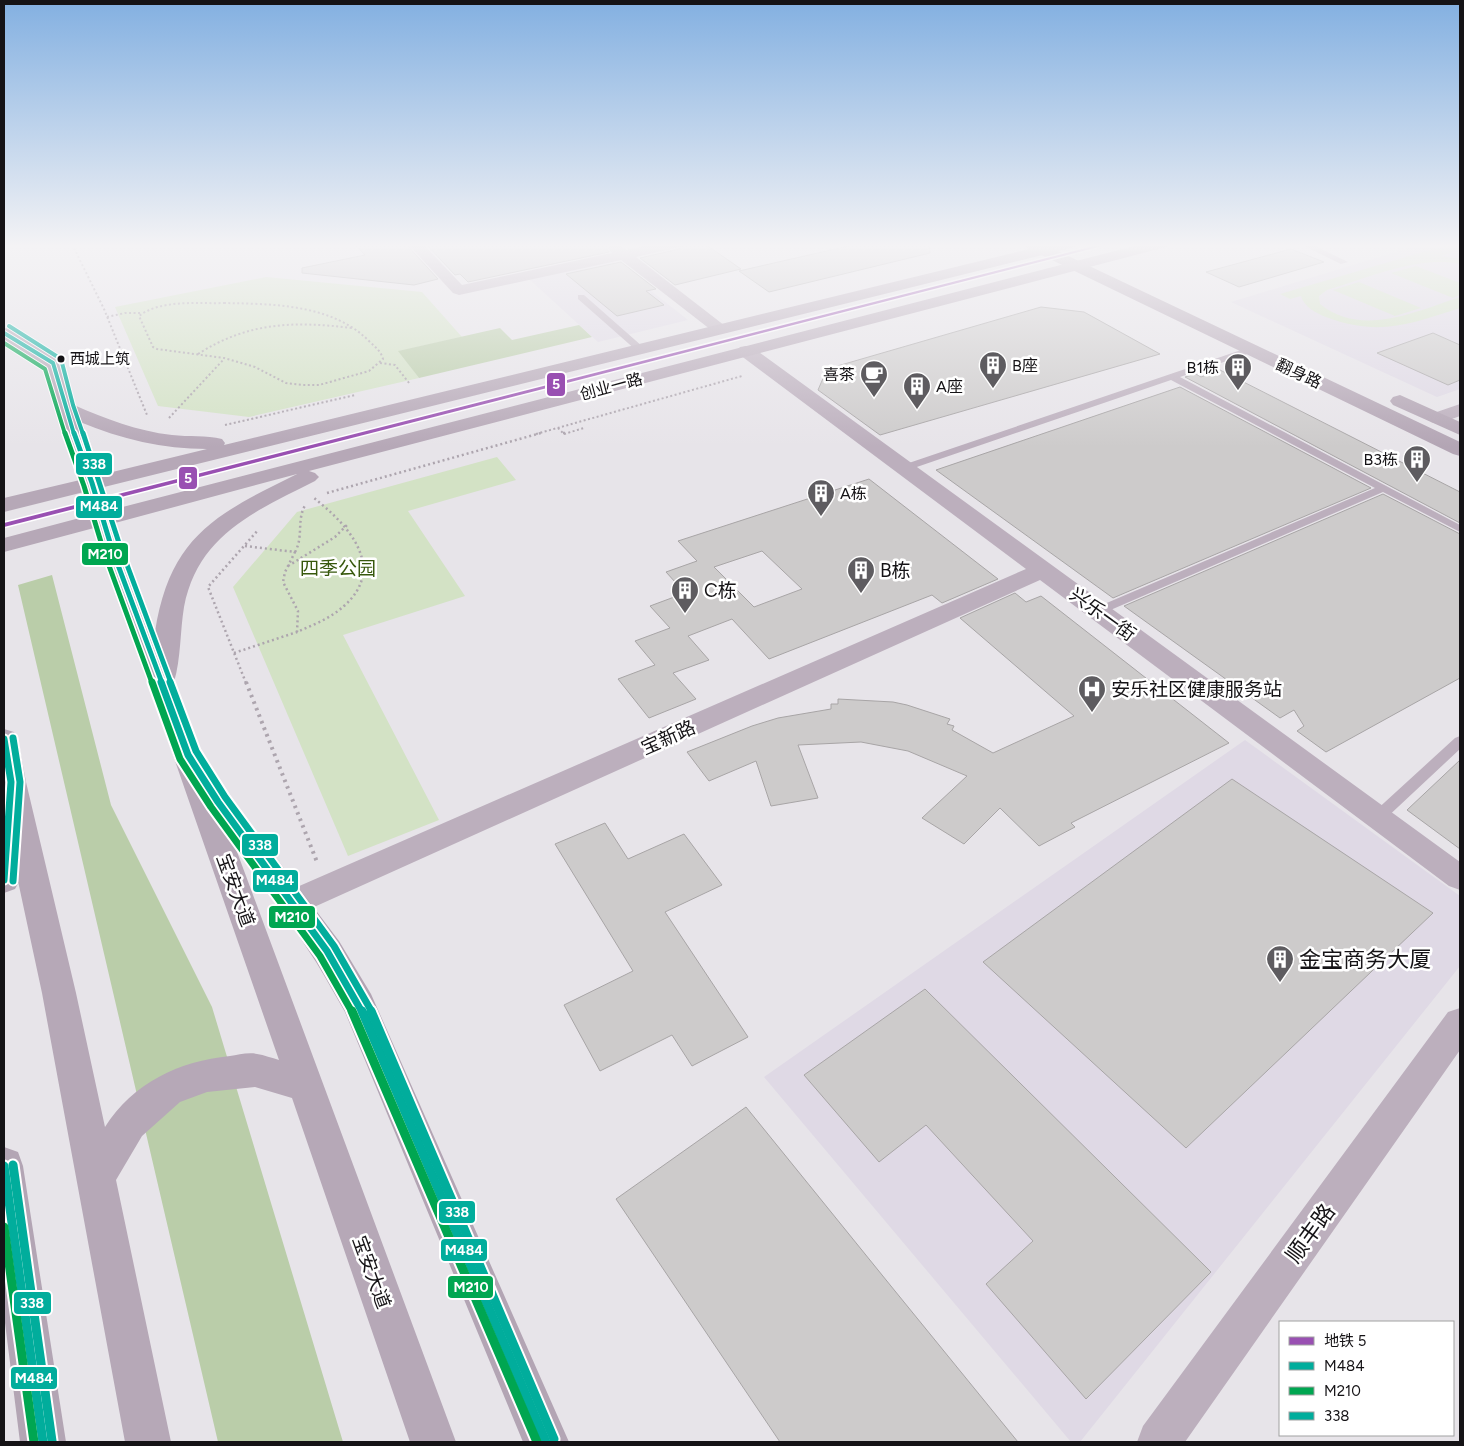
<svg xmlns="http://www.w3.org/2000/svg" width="1464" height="1446" viewBox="0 0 1464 1446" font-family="Figtree,'Noto Sans SC',sans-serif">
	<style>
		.built { fill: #dfd9e5 }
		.green { fill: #d3e2c5 }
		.forest { fill: #bacda9 }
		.building { fill: #cdcbcb; stroke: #a8a5a6; fill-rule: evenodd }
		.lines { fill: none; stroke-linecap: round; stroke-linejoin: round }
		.path-far2 { stroke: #ada5ae; stroke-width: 2; stroke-dasharray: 2 2.5; stroke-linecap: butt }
		.path-far1 { stroke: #ada5ae; stroke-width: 2.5; stroke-dasharray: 2 3; stroke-linecap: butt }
		.path { stroke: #ada5ae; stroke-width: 4; stroke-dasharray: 2.5 4.5; stroke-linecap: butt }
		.service { fill: #bcafbd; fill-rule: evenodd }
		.minor { fill: #bcafbd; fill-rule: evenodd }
		.secondary { fill: #b3a5b4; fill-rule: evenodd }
		.primary { fill: #b6a8b7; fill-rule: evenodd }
		.bus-1-far3-casing { stroke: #fff; stroke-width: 6 }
		.bus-1-far2-casing { stroke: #fff; stroke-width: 8 }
		.bus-1-far1-casing { stroke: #fff; stroke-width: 11 }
		.bus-1-casing { stroke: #fff; stroke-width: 13 }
		.bus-2-far3-casing { stroke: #fff; stroke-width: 6 }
		.bus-2-far2-casing { stroke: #fff; stroke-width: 8 }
		.bus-2-far1-casing { stroke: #fff; stroke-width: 11 }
		.bus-2-casing { stroke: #fff; stroke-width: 13 }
		.bus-3-far3-casing { stroke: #fff; stroke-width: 6 }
		.bus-3-far2-casing { stroke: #fff; stroke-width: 8 }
		.bus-3-far1-casing { stroke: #fff; stroke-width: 11 }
		.bus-3-casing { stroke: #fff; stroke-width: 13 }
		.bus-1-far3 { stroke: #01ad9c; stroke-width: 4 }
		.bus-1-far2 { stroke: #01ad9c; stroke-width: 5 }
		.bus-1-far1 { stroke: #01ad9c; stroke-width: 7 }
		.bus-1 { stroke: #01ad9c; stroke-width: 9 }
		.bus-2-far3 { stroke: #00a651; stroke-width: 4 }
		.bus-2-far2 { stroke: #00a651; stroke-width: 5 }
		.bus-2-far1 { stroke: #00a651; stroke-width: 7 }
		.bus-2 { stroke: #00a651; stroke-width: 9 }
		.bus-3-far3 { stroke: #01ad9c; stroke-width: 4 }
		.bus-3-far2 { stroke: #01ad9c; stroke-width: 5 }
		.bus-3-far1 { stroke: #01ad9c; stroke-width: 7 }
		.bus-3 { stroke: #01ad9c; stroke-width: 9 }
		.metro-1-casing { stroke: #fff; stroke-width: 3 }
		.metro-1 { fill: #9950b2; fill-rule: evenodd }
		.bus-dot { fill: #151316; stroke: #fff; stroke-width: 2 }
		.labels { text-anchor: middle; stroke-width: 5; stroke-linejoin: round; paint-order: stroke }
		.far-bus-label { font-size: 15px; fill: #151316; stroke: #fff; text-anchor: start }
		.far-poi-label { font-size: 16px; fill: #151316; stroke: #fff; text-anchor: start }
		.far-street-label { font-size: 16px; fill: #151316; stroke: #fff }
		.park-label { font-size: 19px; fill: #37580d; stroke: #fff }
		.poi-label { font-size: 19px; fill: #151316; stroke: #fff; text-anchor: start }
		.street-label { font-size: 19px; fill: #151316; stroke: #fff }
		.near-poi-label { font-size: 22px; fill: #151316; stroke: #fff; text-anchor: start }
		.near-street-label { font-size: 22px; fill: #151316; stroke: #fff }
		.line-badge { stroke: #fff; stroke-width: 2 }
		.badge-label { font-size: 14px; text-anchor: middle; font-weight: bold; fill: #fff }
	</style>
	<rect width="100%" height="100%" fill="#e7e4e9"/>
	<path class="built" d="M1422,244H1460V389L1437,397L1231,302Z
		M613,261L688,320L598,342L529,279Z
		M1245,740L1460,896V966L1080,1442H1071L764,1077Z"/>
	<path class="green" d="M1450,244H1460V249L1441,256L1460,259V264C1419,255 1367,278 1327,290L1319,296L1320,304C1362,338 1417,311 1460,297V308C1410,324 1379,337 1326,317C1316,313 1304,307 1301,296L1290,299L1280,294Z
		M1416,266L1460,283V295L1453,298L1391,273Z
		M266,277L422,292L462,337L399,351L419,378L249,417L158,406L115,307Z
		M1359,282L1421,308L1395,316L1333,290Z
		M497,457L516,480L408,511L465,596L343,635L439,820L348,856L233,587L297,512Z"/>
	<path class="forest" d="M579,325L592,337L419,378L398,351L500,328L512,340Z
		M52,575L111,805L212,1007L343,1442H218L18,585Z"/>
	<path class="building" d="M355,244H406L438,279L414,285L302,273V268L365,255Z
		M426,244H609L606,248L609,252L468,282L460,274L455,275Z
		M683,244H705L741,269L675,285L640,258L679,249Z
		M857,244H929L930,253L769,292L739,271Z
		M1291,249L1324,262L1239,287L1206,272Z
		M621,262L656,289L646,291L664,305L617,316L566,274Z
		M1041,307L1084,312L1160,354L880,435L818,390L827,369Z
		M1433,333L1460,345V380L1448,385L1377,353Z
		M1220,370L1460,492V523L1185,377L1196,374L1201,377Z
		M1180,387L1371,488L1113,598L936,470Z
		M869,479L998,579L942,603L932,595L769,659L732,619L688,636L709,660L673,673L696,699L649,718L618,679L655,665L635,641L670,628L650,606L685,593L666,572L697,561L678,541ZM762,551L802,589L754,607L714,567Z
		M1383,494L1460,534V678L1326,752L1297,731L1304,726L1294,710L1280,718L1124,606Z
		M1015,593L1026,602L1041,596L1229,743L1071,823L1075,827L1039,846L1000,808L964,844L922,818L967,776L908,751L861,742L798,745L818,798L771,806L756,761L709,781L687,752L752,726L778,718L831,709V704H838V699L893,702L907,705L950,719L947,724L954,726L952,730L993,753L1074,716L960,618Z
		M1460,760V849L1407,810Z
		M1232,779L1433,913L1186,1148L983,962Z
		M605,823L628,859L684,834L722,885L665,912L748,1037L692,1066L672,1035L600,1071L564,1005L633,971L555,844Z
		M925,989L1211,1272L1086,1399L986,1284L1033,1241L926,1125L879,1162L804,1075Z
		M746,1107L895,1291L1018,1442H780L616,1199Z"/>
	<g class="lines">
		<path class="path-far2" d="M72,244L104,309L147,415
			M224,303C273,304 332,304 369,341C375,347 381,351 383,359L369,371L319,385H303L286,383L255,367L224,358L157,349L153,347L139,316C161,299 198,304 224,303Z
			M107,317L125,313H140
			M198,354C248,322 294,321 352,328
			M380,363L395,365L409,383
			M169,418L224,359
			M225,425L355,395
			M558,428L564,434
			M536,434L742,376
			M564,434L584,428"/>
		<path class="path-far1" d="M563,433H568
			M327,493L541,433
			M245,546L295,552L285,572L283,582L298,611L297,632C313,625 331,618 344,606C388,567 347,524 314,498
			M295,552C304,536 296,519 306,504
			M288,566L335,537L347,525
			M234,653L297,632
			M246,683L208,587L258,530"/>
		<path class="path" d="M246,682L317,862"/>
		<path class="service" d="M1300,244H1311L1348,262L1341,264Z
			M578,295H584L643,347V351H637L578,299Z
			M1250,347L1253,348V352L1180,377L1460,525V532L1383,492L1099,615L1095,614L1093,611L1095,608L1375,488L1171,380L908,470H900L899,468L900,466Z
			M1460,736V749L1383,821L1378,823L1373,821L1371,817L1373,813L1455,738Z"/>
		<path class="minor" d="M408,244H423L462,285L612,253L608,248L612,244L620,245L627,250L652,244H681L679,247L636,257L729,329L727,333H715L621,260L459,295L453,293Z
			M746,346L752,347L1460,862V890L1449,886L1040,580L303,912L292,915L281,912L277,903L281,894L1026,569L740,355L737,351L740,347Z
			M1460,404V416L1438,424L1431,422L1429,418L1431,414Z
			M1460,1008V1050L1185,1442H1137L1143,1426L1448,1012Z"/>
		<path class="secondary" d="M1023,244H1043L1460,442V456L1453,454L1025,247Z
			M1400,395L1460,422V435L1393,405L1390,401L1393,397Z
			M199,762L209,765L228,794L339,941L371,994L569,1442H523L345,1012C335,995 326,978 316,962C275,897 223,839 185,772L189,765Z
			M10,787L20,790L25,798L20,880L15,889L4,893V789Z
			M4,1147L18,1152L23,1166L66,1442H20L4,1315Z"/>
		<path class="primary" d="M1050,244H1077L1075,247L104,487L111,510L1142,244H1168L1166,247L309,471L315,473L319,477L315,481C256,511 198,534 184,607C180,631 181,659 174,682L456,1442H410L292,1098L255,1087L207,1092L180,1102L142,1136L116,1180L171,1442H125L42,993L4,816V729L14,732L18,739L26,782L76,993L105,1127C133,1083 179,1061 230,1056C238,1055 248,1052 257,1054C264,1055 272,1058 279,1060L94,528L4,552V538L91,515L84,492L4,512V498L80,480L55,408L45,366L4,340V328L10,329L59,359L74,405C106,419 137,431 172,435C189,437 206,435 222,439L225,443L224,445ZM80,422C121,439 163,449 207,449L100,475ZM297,474C216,514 170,536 155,632L115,523Z"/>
		<g class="bus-1-far3-casing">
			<path id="bus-1-far3" d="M4,333L53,363L74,434"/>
		</g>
		<g class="bus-1-far2-casing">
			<path id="bus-1-far2" d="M74,433L92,483L112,549L162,683"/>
		</g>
		<g class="bus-1-far1-casing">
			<path id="bus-1-far1" d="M161,682L188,755L218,802L327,951L362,1012
				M4,739L11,782L4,880"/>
		</g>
		<g class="bus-1-casing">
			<path id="bus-1" d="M362,1011L546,1442
				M4,1166L43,1442"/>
		</g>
		<g class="bus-2-far3-casing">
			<path id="bus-2-far3" d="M4,343L45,369L65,434"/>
		</g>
		<g class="bus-2-far2-casing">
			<path id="bus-2-far2" d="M65,433L84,486L104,552L152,683"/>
		</g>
		<g class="bus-2-far1-casing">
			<path id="bus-2-far1" d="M152,682L180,759L211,807L320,956L352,1012"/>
		</g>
		<g class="bus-2-casing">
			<path id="bus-2" d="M352,1011L537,1442
				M4,1227L34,1442"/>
		</g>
		<g class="bus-3-far3-casing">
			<path id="bus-3-far3" d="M9,326L61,359L73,405L83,434"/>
		</g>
		<g class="bus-3-far2-casing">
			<path id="bus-3-far2" d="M83,433L120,546L171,683"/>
		</g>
		<g class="bus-3-far1-casing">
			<path id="bus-3-far1" d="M170,682L196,751L225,797L334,946L372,1012
				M13,738L20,782L13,881"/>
		</g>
		<g class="bus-3-casing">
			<path id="bus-3" d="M371,1011L554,1439
				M13,1165L52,1441"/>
		</g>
		<use href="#bus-1-far3" class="bus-1-far3"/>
		<use href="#bus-1-far2" class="bus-1-far2"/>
		<use href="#bus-1-far1" class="bus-1-far1"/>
		<use href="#bus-1" class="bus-1"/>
		<use href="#bus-2-far3" class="bus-2-far3"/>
		<use href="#bus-2-far2" class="bus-2-far2"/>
		<use href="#bus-2-far1" class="bus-2-far1"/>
		<use href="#bus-2" class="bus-2"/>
		<use href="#bus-3-far3" class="bus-3-far3"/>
		<use href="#bus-3-far2" class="bus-3-far2"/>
		<use href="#bus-3-far1" class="bus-3-far1"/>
		<use href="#bus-3" class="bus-3"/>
		<g class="metro-1-casing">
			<path id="metro-1" d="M1102,244H1110L4,527V523Z"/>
		</g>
		<use href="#metro-1" class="metro-1"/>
	</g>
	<linearGradient id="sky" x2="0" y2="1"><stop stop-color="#83b0e1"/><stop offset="0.55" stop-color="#f4f3f5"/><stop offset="1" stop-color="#f4f3f5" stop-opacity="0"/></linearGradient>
	<rect width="1464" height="447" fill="url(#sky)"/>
	<defs>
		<g id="building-pin" transform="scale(1.4375)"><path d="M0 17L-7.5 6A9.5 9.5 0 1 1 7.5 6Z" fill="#5e5c60" stroke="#fff"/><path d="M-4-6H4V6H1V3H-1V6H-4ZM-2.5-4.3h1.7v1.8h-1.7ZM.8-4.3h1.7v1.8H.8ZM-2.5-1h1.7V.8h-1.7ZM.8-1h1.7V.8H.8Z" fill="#fff"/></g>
		<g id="cafe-pin" transform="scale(1.4375)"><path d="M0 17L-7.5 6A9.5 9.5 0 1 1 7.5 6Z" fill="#5e5c60" stroke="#fff"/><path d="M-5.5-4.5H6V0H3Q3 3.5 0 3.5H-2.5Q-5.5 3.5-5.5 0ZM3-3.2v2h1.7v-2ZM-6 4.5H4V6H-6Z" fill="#fff"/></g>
		<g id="hospital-pin" transform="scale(1.4375)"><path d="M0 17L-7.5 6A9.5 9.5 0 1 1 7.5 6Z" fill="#5e5c60" stroke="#fff"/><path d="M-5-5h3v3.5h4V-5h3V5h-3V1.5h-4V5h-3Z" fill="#fff"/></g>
	</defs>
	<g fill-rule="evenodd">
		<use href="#building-pin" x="993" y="365"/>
		<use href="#building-pin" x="1238" y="367"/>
		<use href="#cafe-pin" x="874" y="374"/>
		<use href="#building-pin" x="917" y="386"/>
		<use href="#building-pin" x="1417" y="459"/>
		<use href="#building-pin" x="821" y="493"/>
		<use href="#building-pin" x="861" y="570"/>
		<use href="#building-pin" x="685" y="590"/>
		<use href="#hospital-pin" x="1092" y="689"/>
		<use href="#building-pin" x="1280" y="959"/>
	</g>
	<circle class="bus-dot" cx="61" cy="359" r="4.5"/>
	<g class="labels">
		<g class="far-bus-label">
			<text x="70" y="364">西城上筑</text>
		</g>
		<g class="far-poi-label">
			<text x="1012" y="371">B座</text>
			<text x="1219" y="373" text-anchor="end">B1栋</text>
			<text x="855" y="380" text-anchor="end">喜茶</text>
			<text x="936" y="392">A座</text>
			<text x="1398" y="465" text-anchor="end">B3栋</text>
			<text x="840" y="499">A栋</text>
		</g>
		<g class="far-street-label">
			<text transform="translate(1299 373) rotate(25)" y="6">翻身路</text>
			<text transform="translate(611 386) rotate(-15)" y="6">创业一路</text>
		</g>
		<g class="park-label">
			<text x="338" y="575">四季公园</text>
		</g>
		<g class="poi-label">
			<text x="880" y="577">B栋</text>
			<text x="704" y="597">C栋</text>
			<text x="1111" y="696">安乐社区健康服务站</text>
		</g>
		<g class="street-label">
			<text transform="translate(1103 614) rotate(36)" y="7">兴乐一街</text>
			<text transform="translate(668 737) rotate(-24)" y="7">宝新路</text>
			<text transform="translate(236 890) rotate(70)" y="7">宝安大道</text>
			<text transform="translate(372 1272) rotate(70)" y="7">宝安大道</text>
		</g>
		<g class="near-poi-label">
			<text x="1299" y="967">金宝商务大厦</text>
		</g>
		<g class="near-street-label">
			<text transform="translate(1310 1233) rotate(-54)" y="8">顺丰路</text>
		</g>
	</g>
	<g class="line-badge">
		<rect x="546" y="372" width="20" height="25" rx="5" fill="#9950b2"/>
		<rect x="75" y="452" width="38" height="24" rx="5" fill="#01ad9c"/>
		<rect x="178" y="466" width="20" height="24" rx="5" fill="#9950b2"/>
		<rect x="75" y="495" width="48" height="24" rx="5" fill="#01ad9c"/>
		<rect x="81" y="542" width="48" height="24" rx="5" fill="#00a651"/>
		<rect x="241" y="833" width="38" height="24" rx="5" fill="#01ad9c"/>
		<rect x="252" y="869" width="47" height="24" rx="5" fill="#01ad9c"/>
		<rect x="268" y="905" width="48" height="24" rx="5" fill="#00a651"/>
		<rect x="438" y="1200" width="38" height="24" rx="5" fill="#01ad9c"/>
		<rect x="440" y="1238" width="48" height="24" rx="5" fill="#01ad9c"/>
		<rect x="447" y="1275" width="47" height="24" rx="5" fill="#00a651"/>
		<rect x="13" y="1291" width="39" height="24" rx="5" fill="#01ad9c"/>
		<rect x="10" y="1366" width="48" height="24" rx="5" fill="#01ad9c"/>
	</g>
	<g class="badge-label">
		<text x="556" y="389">5</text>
		<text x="94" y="469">338</text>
		<text x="188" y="483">5</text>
		<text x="99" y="511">M484</text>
		<text x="105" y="559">M210</text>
		<text x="260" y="850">338</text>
		<text x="275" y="885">M484</text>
		<text x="292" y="922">M210</text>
		<text x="457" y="1217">338</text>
		<text x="464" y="1255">M484</text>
		<text x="471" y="1292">M210</text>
		<text x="32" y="1308">338</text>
		<text x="34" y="1383">M484</text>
	</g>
	<rect width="1464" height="1446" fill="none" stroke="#151316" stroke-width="10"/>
	<rect x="1279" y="1321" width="175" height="115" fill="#ffffff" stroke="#a1a1a2"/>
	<rect x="1289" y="1337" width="25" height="8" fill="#9950b2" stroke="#a1a1a2"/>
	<text x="1324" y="1346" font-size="15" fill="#151316">地铁 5</text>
	<rect x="1289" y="1362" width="25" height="8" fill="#01ad9c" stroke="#a1a1a2"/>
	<text x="1324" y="1371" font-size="15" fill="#151316">M484</text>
	<rect x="1289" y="1387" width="25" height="8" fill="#00a651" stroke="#a1a1a2"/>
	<text x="1324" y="1396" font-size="15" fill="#151316">M210</text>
	<rect x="1289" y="1412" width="25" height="8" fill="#01ad9c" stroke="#a1a1a2"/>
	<text x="1324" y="1421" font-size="15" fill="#151316">338</text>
</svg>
